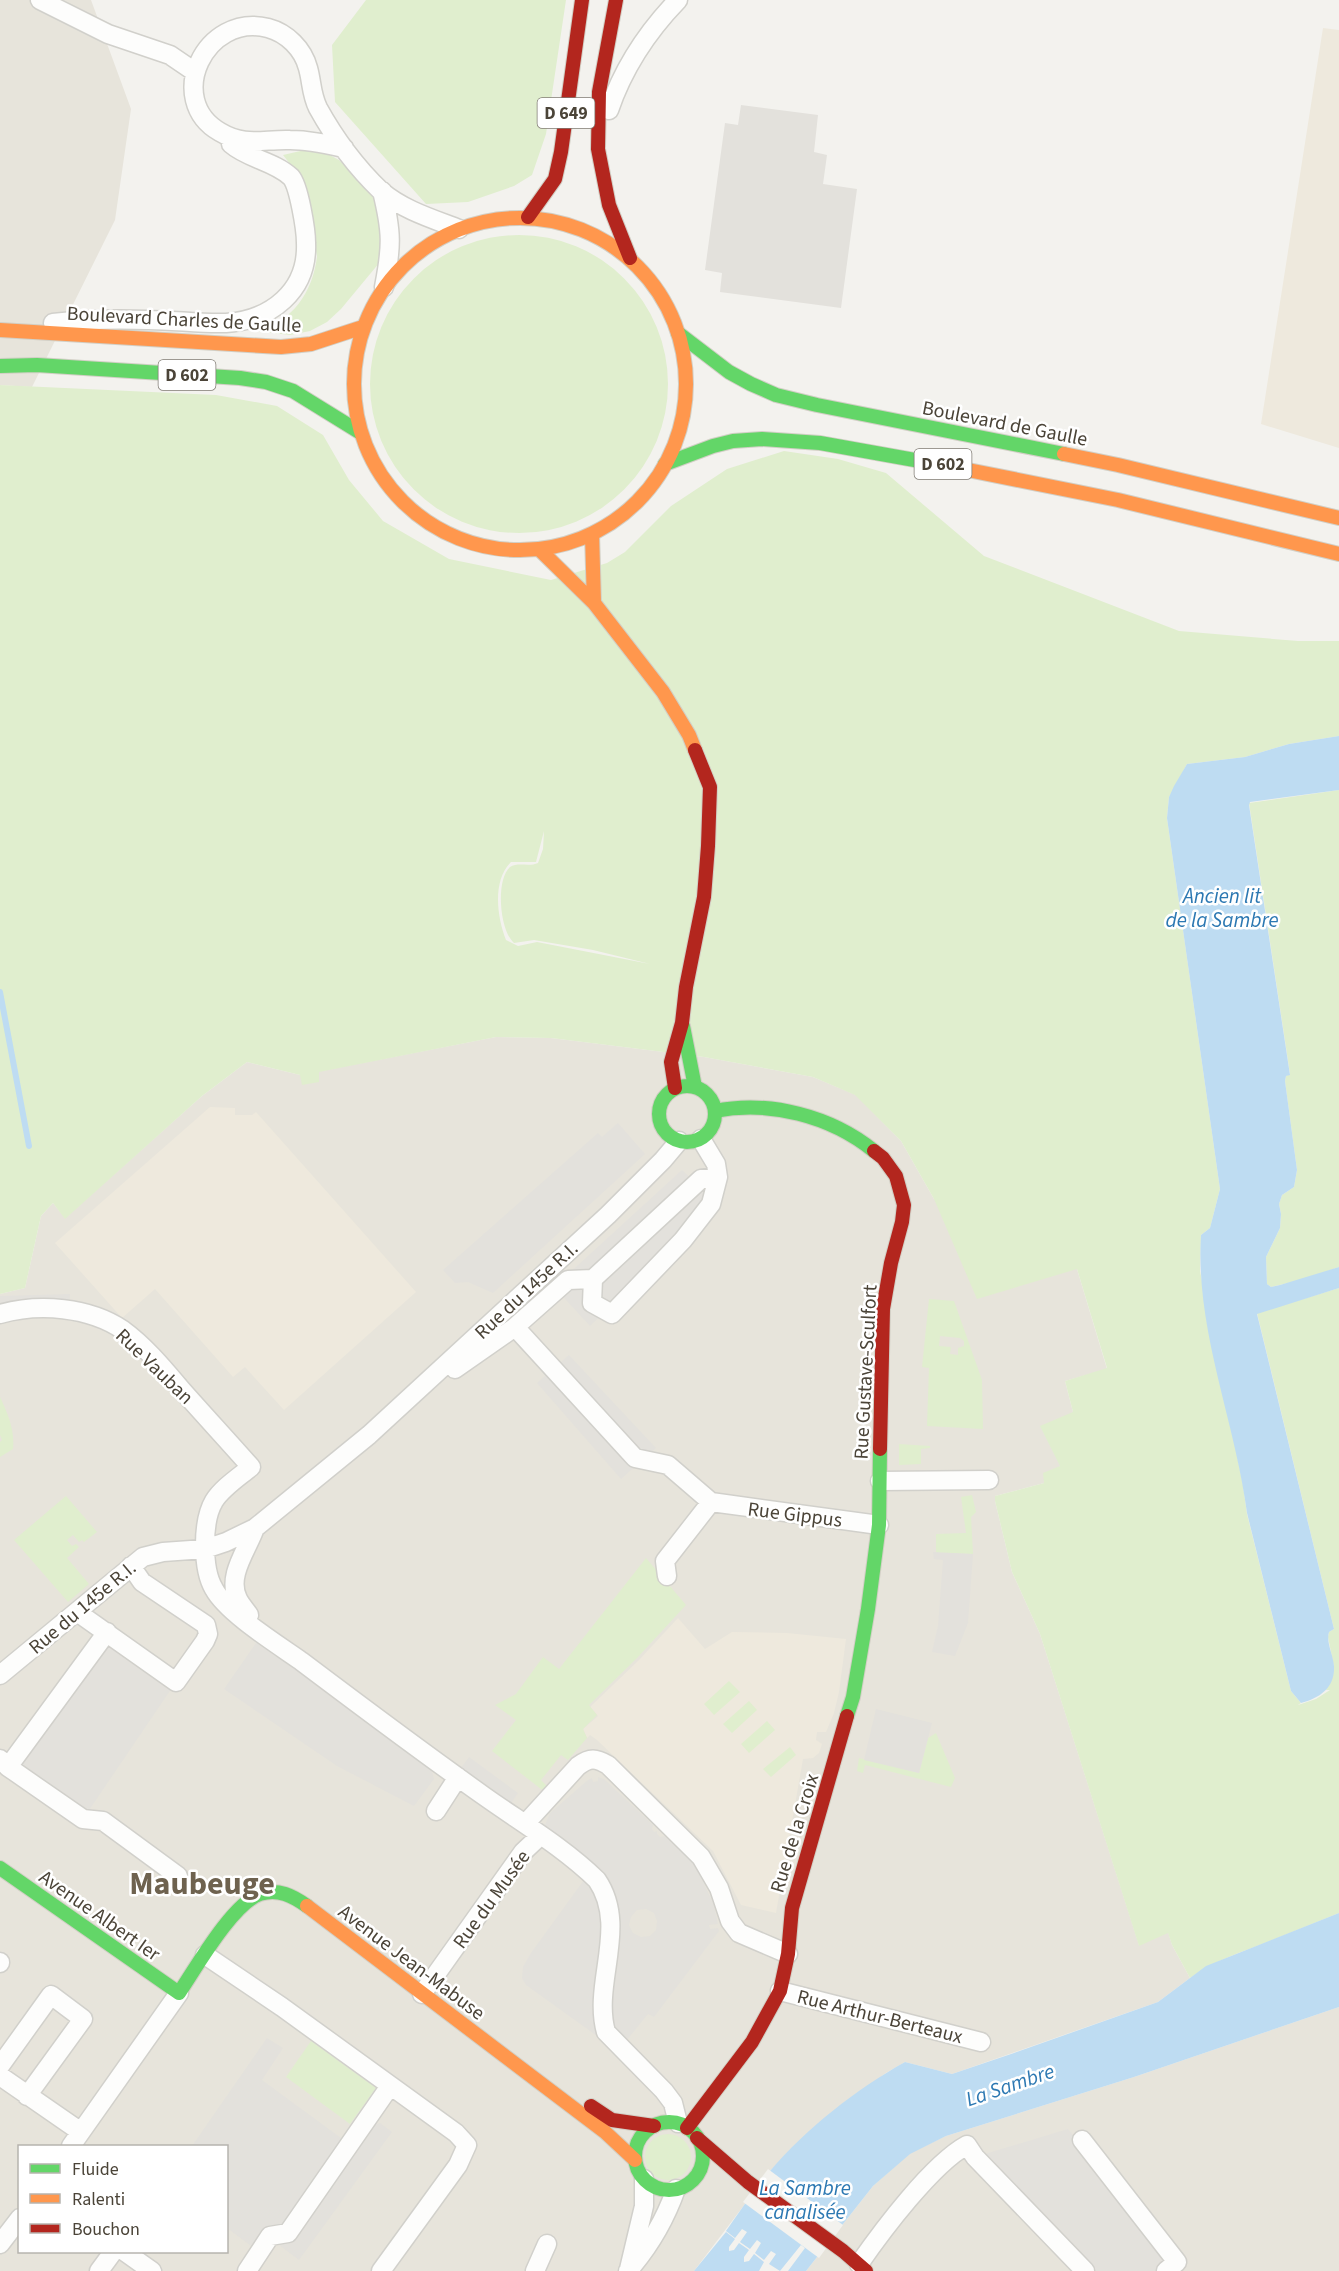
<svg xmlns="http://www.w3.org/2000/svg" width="1339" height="2271" viewBox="0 0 1339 2271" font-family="'Source Sans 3',sans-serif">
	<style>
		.residential { fill: #e7e4db; fill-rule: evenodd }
		.education { fill: #eee9dd }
		.green { fill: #e0eece; fill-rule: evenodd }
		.parking { fill: #e3e1dc; fill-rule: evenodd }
		.water { fill: #bedcf2 }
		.pier { fill: #f3f2ee }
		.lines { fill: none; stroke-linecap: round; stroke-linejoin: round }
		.stream { stroke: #bedcf2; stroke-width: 6 }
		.street-casing { stroke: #d1d0cb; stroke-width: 21 }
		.fast-casing { stroke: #d2cfc5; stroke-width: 16 }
		.slow-casing { stroke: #d2cfc5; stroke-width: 16 }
		.jam-casing { stroke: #d2cfc5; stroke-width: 16 }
		.street { stroke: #fdfdfc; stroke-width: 18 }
		.fast { stroke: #63d668; stroke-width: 14 }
		.slow { stroke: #ff974d; stroke-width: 14 }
		.jam { stroke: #b3261e; stroke-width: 14 }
		.labels { text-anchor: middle; stroke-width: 5; stroke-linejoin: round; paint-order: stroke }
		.shield { fill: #fff; stroke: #817c74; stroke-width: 1.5 }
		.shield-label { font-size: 18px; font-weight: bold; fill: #4b4438 }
		.street-label { font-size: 20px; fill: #4b4438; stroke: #fff }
		.water-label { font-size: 21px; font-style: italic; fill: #2c78b2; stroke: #fff }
		.town-label { font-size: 32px; font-weight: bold; fill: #6e624f; stroke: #fff }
	</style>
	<rect width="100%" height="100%" fill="#f3f2ee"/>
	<path class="residential" d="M0,0H91L131,109L115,220L32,387L0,385Z
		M496,1037L551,1038L704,1057L813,1077L856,1095L901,1141L934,1199L1077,1269L1107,1369L1065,1381L1073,1412L1060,1466L1044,1483L995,1496V1501L1012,1572L1040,1634L1139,1945L1168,1932L1172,1945L1190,1978L1158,2002L952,2074L905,2062L886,2073L834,2111L798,2142L770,2171L694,2271H0V1294L25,1288L41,1216L53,1203L65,1218L202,1096L247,1062L300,1075ZM20,2146H226V2252H20Z
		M1339,2007V2271H806L873,2186L910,2153L946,2136L1134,2077Z"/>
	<path class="education" d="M1323,28L1339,30V448L1261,424Z
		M210,1107L235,1108V1115H252L256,1112L416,1292L284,1410L245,1367L233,1377L155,1289L122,1318L55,1243Z
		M678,1618L705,1649L732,1632L787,1633L846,1639L839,1692L834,1713L826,1732H817L816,1740L822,1744L819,1753L813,1758L803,1759L776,1913L741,1905L713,1851L597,1740L590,1735L587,1738L583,1729L598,1716L590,1707L639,1660Z"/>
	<path class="green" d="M366,0H566L546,134L532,175L514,186L468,202L426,204L335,102L332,45Z
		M309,149L326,153L339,160L365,185L376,202L384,222L380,262L341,309L327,322L310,331L290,335L257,331C292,322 313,292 317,256L305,196L297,173L283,155Z
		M370 384a149 149 0 1 1 298 0a149 149 0 1 1-298 0Z
		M0,385L216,395L277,406L323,435L349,480L383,521L449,559L551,580L607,563L625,552L671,506L727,469L784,451L838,459L886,473L984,556L1179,631L1298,641H1339V736L1289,744L1245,757L1187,764L1169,797L1167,818L1220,1189L1210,1228L1201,1235L1200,1271L1243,1485L1247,1514L1291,1691L1301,1703L1298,1705L1316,1699L1330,1690H1326L1334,1667L1328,1637L1329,1632L1334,1629L1257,1313L1339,1288V1913C1316,1922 1293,1932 1270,1941C1242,1952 1215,1960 1190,1978L1172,1945L1168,1933L1139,1946L1040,1634L1012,1572L995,1501V1496L1044,1483L1043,1473L1060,1466L1040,1426L1073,1412L1065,1381L1107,1368L1077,1269L977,1299L934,1199L901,1141L855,1095L813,1077L704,1057L551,1038L496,1037L319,1072V1082L302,1085L300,1075L247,1062L202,1096L65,1219L53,1203L41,1216L25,1288L0,1294ZM544,831L543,849L538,863C530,867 517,862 510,867C495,881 500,931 514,943L534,940L593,950L650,964L537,942L518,946L506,940C497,917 492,881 511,862H536Z
		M1339,790V1267L1305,1279L1271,1287L1267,1284L1266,1257L1280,1228L1281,1214L1279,1204L1282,1195L1294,1187L1297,1170L1285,1081L1286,1076L1290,1074L1249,803Z
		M929,1299L954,1301L982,1380L983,1429L927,1426L929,1368L922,1367ZM940,1336L960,1338L964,1341V1346L958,1348V1355L950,1354L951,1347L939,1346Z
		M0,1397C8,1414 15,1430 13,1449L0,1457V1442L2,1440L0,1435Z
		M899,1444L930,1446V1448L921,1449V1464L899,1465Z
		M972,1495L976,1512L971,1517L973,1554L936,1553V1534L966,1533L961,1497Z
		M66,1496L97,1532L84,1542L82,1540L79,1542L73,1535L67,1540L72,1546L76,1544L79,1547L67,1558L89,1584L68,1602L14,1540Z
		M646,1558L686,1605L637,1658L589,1705L597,1715L583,1729L587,1738L568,1760L561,1755L541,1780L547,1786L544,1790L541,1789L492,1751L516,1720L495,1705L516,1694L543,1657L559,1669Z
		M729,1681L740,1692L714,1715L704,1704Z
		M749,1701L757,1710L732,1733L723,1724Z
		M767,1721L775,1730L749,1753L741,1744Z
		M936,1733L955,1778L951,1787L865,1765L863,1773L857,1771L859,1758L919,1773L928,1738Z
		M790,1747L796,1755L771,1777L763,1769Z
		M311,2041L376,2088L350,2124L286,2077Z
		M645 2157a23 23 0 1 1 46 0a23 23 0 1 1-46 0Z"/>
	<path class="parking" d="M741,105L818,115L814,152L827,155L823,184L857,189L841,308L720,292L722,273L705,270L725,123L738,125Z
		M618,1123L645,1154L493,1293L468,1282L455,1283L443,1270L598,1133L602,1137Z
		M682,1170L718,1203L590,1326L554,1287Z
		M70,1294L69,1308L0,1311V1296Z
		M569,1355L656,1448L621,1479L537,1383Z
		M933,1552L973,1554L968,1623L955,1656L932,1652L938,1626L943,1560L934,1559Z
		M112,1636L176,1682L83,1819L13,1770Z
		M258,1640L429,1760L434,1779L414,1806L337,1766L224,1689Z
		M876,1709L932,1723L919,1773L864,1760Z
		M469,1757L518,1793L508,1808L458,1772Z
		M598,1777L604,1779L653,1825L652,1829L654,1832L657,1831V1834L660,1837L665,1836L695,1865L714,1905L718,1924L709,1925L710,1929L718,1928L719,1931L654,2017L648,2014L618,2051L526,1985L522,1978L523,1967L531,1953L589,1873L541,1835L550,1813L588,1780L592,1778L593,1782L598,1781ZM646,1909L654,1913L657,1921L656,1930L650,1936L641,1937L633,1933L629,1925L631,1917L637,1910Z
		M267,2038L283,2048L262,2080L341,2138L380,2123L392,2132L299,2260L279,2245L251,2246L227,2228L226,2146H192Z
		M1068,2129L1177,2262L1166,2271H1085L975,2157Z"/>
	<path class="water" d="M1339,736V790L1250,802L1249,805L1290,1075L1286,1076L1285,1081L1297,1170L1294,1187L1282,1195L1279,1204L1281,1214L1280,1228L1266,1257L1267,1284L1271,1287L1280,1285L1339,1267V1288L1257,1314L1334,1629L1329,1632C1326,1643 1333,1654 1334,1666C1335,1688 1320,1698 1301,1703L1291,1691L1247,1513C1235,1420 1195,1330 1201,1235L1210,1228L1220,1189L1167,818L1169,797L1174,786L1187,764L1245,757L1289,744Z
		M1339,1913V2007L1134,2077L946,2136L910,2154L873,2186L806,2271H788L805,2248L801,2245L780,2271L769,2264L776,2254L771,2251L764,2260L755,2253L761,2243L757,2240L750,2249L740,2242L747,2232L742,2229L735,2238L726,2231C740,2211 754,2190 770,2171C807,2128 855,2090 905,2062L952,2074L1014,2053L1158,2002L1206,1966Z
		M726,2232L735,2239L729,2247V2251L734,2250L739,2243L749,2250L744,2257V2262L749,2261L754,2254L764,2262L759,2271H694Z"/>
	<path class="pier" d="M768,2169L843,2225L819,2258L743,2202Z"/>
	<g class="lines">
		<path class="stream" d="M0,992L29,1146"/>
		<g class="street-casing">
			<path id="street" d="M40,0L108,34L170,55L195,72
				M609,110C623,69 648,31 678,0
				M344,148C326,144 309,140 290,140C263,139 245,147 220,132C164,100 205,12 268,28C287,33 303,49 308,68C312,82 311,94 318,108C334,137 357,168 381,191C403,210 433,219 459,229
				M382,191C392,232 392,246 384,287
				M53,323C87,319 115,319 148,320C174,320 201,324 226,323C271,320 308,291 306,243C306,230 299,186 291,177C274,161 248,159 231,144
				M701,1139L716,1164L718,1177
				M0,1314C39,1303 89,1307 123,1330C145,1346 164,1369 181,1389C204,1415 228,1441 251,1467C239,1477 222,1488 214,1501C202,1521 202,1569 214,1589C227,1613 277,1644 301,1661C362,1707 422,1752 484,1796C522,1823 563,1847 597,1880C629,1927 592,1983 606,2032L664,2091L673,2103L678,2123
				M515,1327L635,1458L668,1465L711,1502
				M455,1369L515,1327L568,1280L593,1279L701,1179L718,1177L711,1204L683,1240L612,1314L592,1303L593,1279
				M880,1481L989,1480
				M711,1502L879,1525
				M667,1576L665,1561L711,1502
				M77,1612L176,1682L205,1641L208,1634L206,1625L142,1582L131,1566
				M249,1615C246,1610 241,1605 238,1599C226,1576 248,1549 255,1528
				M0,1675L143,1557L163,1552L205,1549L226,1542L255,1528L369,1435L608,1215L663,1160L679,1141
				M0,1759L8,1767L83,1819L103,1821L178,1876
				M8,1767L107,1632
				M436,1811L458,1777
				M525,1824L578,1766C590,1757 596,1758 608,1765L701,1857L719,1888L730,1921L739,1933L788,1954
				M205,1955L282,2007L456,2133L467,2145L458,2165L381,2271
				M0,1962V1963
				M780,1991L981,2042
				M422,1994L523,1852L541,1835
				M0,2066L51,1995L83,2019L27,2096
				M0,2076L81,2132
				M1082,2140L1177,2262L1166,2271
				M71,2146L179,1993
				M0,2244L20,2218
				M125,2252L152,2271
				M859,2264C882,2231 932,2164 967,2145L975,2157L1085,2271
				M629,2269L644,2206V2179
				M99,2271L113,2252
				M247,2271L270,2236L288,2233L390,2086
				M535,2271L547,2244
				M628,2271C650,2246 665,2220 676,2189"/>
		</g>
		<g class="fast-casing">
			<path id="fast" d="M678,333L729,372L751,384L776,395L817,405L1064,454
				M0,366L37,365L240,378L266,382L293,391L361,433
				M665,464L713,446L733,441L762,439L820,443L948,466
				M683,1026L695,1087
				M659 1114a28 28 0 1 1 56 0a28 28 0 1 1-56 0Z
				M715,1111C769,1100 831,1116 874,1151
				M847,1716L853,1697L868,1609L879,1525L880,1449
				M0,1868L179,1993C196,1968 232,1904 260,1894C278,1888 293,1896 307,1906
				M635 2156a34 34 0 1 1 68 0a34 34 0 1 1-68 0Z"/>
		</g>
		<g class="slow-casing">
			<path id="slow" d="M354 384a166 166 0 1 1 332 0a166 166 0 1 1-332 0Z
				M0,330L281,347L311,344L363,327
				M1064,454L1118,465L1339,518
				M948,466L1118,500L1339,554
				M592,534L594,603
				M539,549L594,603L663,692L689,735L695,750
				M307,1906L605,2132L635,2160"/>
		</g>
		<g class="jam-casing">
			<path id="jam" d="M598,149L609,205L630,258
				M598,149L599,92L616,0
				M528,217L555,179L561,152L582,0
				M675,1088L671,1062L682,1023L686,987L704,897L708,846L710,787L695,750
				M874,1151L883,1158L896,1176L904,1205L902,1222L891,1263L883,1309L880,1449
				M591,2106L612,2120L654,2126
				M687,2128L752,2042L780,1991L788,1954L792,1908L847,1716
				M697,2138L748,2182L843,2251L866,2271"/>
		</g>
		<use href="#street" class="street"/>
		<use href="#fast" class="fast"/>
		<use href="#slow" class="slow"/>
		<use href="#jam" class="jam"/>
	</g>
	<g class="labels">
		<g class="shield">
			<rect x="537.5" y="98" width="57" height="30" rx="4.5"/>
			<rect x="158.5" y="360" width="57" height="30" rx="4.5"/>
			<rect x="914.5" y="449" width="57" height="30" rx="4.5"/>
		</g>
		<g class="shield-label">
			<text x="566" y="119">D 649</text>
			<text x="187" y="381">D 602</text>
			<text x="943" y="470">D 602</text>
		</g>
		<g class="street-label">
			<text transform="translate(184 319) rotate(3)" y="7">Boulevard Charles de Gaulle</text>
			<text transform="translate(1005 423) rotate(11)" y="7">Boulevard de Gaulle</text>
			<text transform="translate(526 1290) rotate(-43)" y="7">Rue du 145e R.I.</text>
			<text transform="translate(155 1366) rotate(44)" y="7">Rue Vauban</text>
			<text transform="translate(865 1372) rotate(-87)" y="7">Rue Gustave-Sculfort</text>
			<text transform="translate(795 1514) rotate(7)" y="7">Rue Gippus</text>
			<text transform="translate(82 1607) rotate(-40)" y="7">Rue du 145e R.I.</text>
			<text transform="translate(794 1833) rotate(-73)" y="7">Rue de la Croix</text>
			<text transform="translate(491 1899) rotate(-54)" y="7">Rue du Musée</text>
			<text transform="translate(100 1915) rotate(35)" y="7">Avenue Albert Ier</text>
			<text transform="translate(412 1962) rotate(37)" y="7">Avenue Jean-Mabuse</text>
			<text transform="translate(880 2016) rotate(14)" y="7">Rue Arthur-Berteaux</text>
		</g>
		<g class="water-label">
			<text x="1222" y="903">Ancien lit<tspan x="1222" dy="24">de la Sambre</tspan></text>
			<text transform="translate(1010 2085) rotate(-19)" y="7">La Sambre</text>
			<text x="805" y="2195">La Sambre<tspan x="805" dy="24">canalisée</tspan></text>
		</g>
		<g class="town-label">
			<text x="202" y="1894">Maubeuge</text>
		</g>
	</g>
	<rect x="18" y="2145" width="210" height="108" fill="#ffffff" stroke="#b7b4af" stroke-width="1.5"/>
	<rect x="30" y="2164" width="30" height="9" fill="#63d668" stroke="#b7b4af" stroke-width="1.5"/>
	<text x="72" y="2175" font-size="18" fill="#4b4438">Fluide</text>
	<rect x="30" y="2194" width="30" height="9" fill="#ff974d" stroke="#b7b4af" stroke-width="1.5"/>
	<text x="72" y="2205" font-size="18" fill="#4b4438">Ralenti</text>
	<rect x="30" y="2224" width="30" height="9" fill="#b3261e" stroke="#b7b4af" stroke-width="1.5"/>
	<text x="72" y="2235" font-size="18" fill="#4b4438">Bouchon</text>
</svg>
